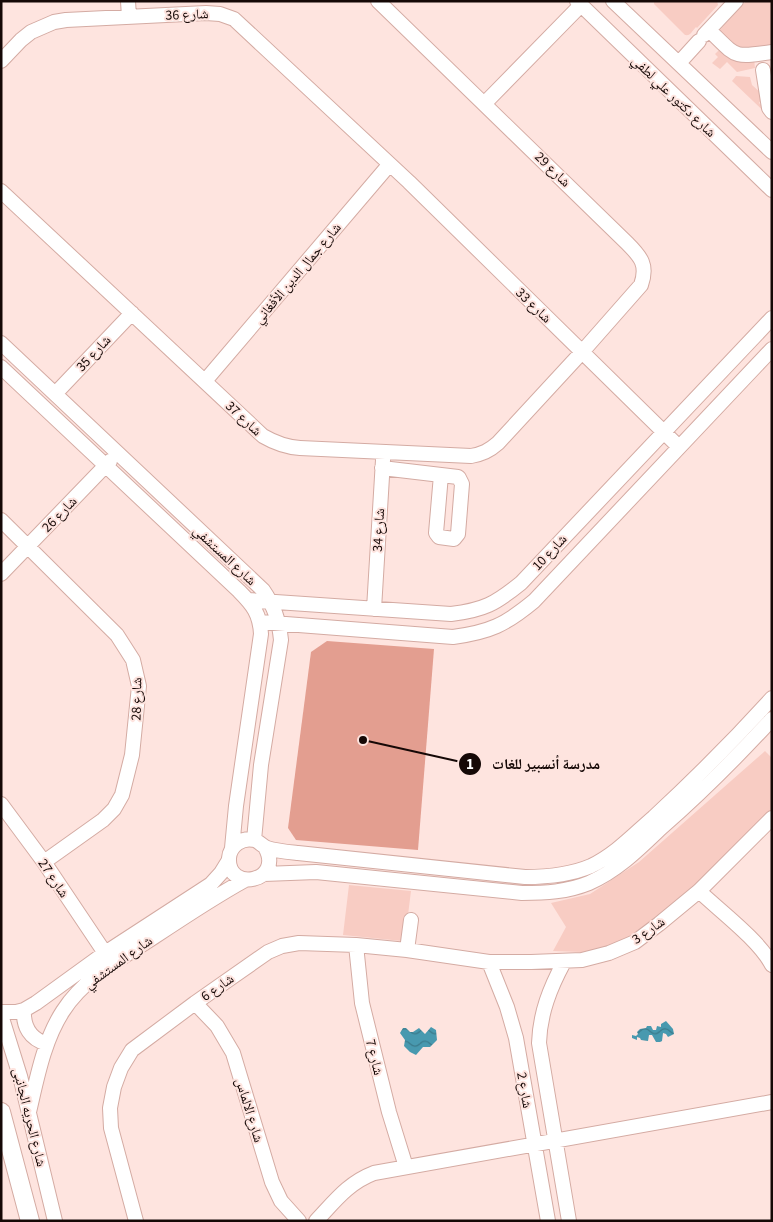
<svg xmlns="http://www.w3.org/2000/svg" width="773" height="1222" viewBox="0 0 773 1222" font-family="'Source Sans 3','Noto Naskh Arabic',sans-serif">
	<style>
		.green { fill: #f8ccc3 }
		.water { fill: url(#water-waves) }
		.building { fill: #e39e90 }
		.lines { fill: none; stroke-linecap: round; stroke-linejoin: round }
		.minor-casing { stroke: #d4aba3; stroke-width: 16 }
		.major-casing { stroke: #d4aba3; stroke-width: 20 }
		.minor { stroke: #fff; stroke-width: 14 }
		.major { stroke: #fff; stroke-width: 18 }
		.labels { text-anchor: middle; stroke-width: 4; stroke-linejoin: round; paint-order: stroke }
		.street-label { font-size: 14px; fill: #150806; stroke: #fee4df }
		.leader { fill: none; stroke: #150806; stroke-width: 2 }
		.callout-dot { fill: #150806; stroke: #fee4df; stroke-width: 2 }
		.mark-label { font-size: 15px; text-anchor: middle; font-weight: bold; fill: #fff }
		.callout-label { font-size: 15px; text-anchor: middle; font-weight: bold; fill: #150806; stroke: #fee4df; stroke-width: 4; stroke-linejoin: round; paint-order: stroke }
	</style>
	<defs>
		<pattern id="water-waves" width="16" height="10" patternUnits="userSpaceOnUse" patternTransform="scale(1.25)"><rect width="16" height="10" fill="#4899af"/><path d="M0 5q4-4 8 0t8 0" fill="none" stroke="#3b7b8c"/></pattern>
	</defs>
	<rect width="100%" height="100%" fill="#fee4df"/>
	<path class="green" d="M654,1H717L718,5L697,28L696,27C691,32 691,36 685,35L654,4Z
		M746,1H772V49L738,51L719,31Z
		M721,48L754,58L755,68L737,72L727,62L720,69L712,63L718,57L715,54Z
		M736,76L750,77L752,85L761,93L762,99L759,103L772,115V119L732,81Z
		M765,751L772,758V818L699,891L609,953L553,951L566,927L551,903L590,894L639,862Z
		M349,885L411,891L405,939L402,941L343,935Z"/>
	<path class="water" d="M666,1021L673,1029L674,1034L668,1037L666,1034L663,1033L662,1041L660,1042H656L652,1035H649L648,1041L641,1040L640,1038L637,1037V1040L632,1038V1035L636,1036L638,1034L637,1032L640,1029L646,1028L647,1026H651L653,1030H656L657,1026L661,1027V1024Z
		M431,1027L436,1030L437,1040L430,1047H423L416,1055L410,1052L404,1046L405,1040L400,1033L403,1028H406L410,1032H413L419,1028L425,1034Z"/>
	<path class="building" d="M327,641L434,649L418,850L296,840L288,828L311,652Z"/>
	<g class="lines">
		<g class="minor-casing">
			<path id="minor" d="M128,1L129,17
				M577,1L772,190
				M613,1L772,152
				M709,30C737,57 732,58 772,52
				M704,35L736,1
				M1,61L21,40L31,32L54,22L66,20L206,13L220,14L234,19L409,182L679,447
				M679,63L699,41
				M763,70L769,108L772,112
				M485,103L581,5
				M1,191L263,436C275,443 285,447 300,448L471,456C482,454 489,451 498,443L582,352L641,285C648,265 641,257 627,243L378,1
				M1,343L263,590C274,606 279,620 281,640L261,765L254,840
				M1,367L239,591C253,605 260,614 261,634L236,806L232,848
				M205,381L389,165
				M55,394L132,313
				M382,468L458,477L459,478L462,484L458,534L454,539L439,537L436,533L441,475
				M1,520L117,635L133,660L139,686L132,755L122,795L114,809L103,820L44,862
				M1,574L110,461
				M248,600L451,614C484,610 495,604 521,583L772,318
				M374,609L383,460
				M260,622L453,637C490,632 505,625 534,601L772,349
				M1,804L44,862L105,953
				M265,847C285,882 227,893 229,858C230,846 242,837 254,840C259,841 262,846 267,848C276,851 288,852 298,853L525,877C548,877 570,875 591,866C616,854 634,834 654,817C695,779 734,740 772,698
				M264,874L316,872L522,893C545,893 567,892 589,883C617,871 639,849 661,828C700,794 737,757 772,719
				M699,891C720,911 759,940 772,965
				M356,945L362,1003L389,1112L406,1167
				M407,950L411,920
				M489,962L507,1007L516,1038L548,1221
				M564,962C550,988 540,1013 539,1043L569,1221
				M195,1003L217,1026L233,1053L272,1182L281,1201L299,1221
				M24,1010C23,1027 30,1039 47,1044
				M1,1012H16L24,1010L36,1003L105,953L211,884L221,873L229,860
				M1,1015L20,1076L55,1221
				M29,1112C37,1078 44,1040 63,1011C85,977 122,958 154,937C184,917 214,897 245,880
				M136,1221L111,1128L110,1108L114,1087L121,1068L132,1050L195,1003L268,952L282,946L299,943L356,945L407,950L489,962H531L582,960L609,953L635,942L659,924L699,891L772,818
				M316,1221C335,1201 348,1183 374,1173L772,1102"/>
		</g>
		<g class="major-casing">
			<path id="major" d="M1,1112L30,1221"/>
		</g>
		<use href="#minor" class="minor"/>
		<use href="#major" class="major"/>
	</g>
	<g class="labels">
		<g class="street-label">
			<text transform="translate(187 14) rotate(-2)" y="5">شارع 36</text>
			<text transform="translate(674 96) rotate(44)" y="5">شارع دكتور علي لطفي</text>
			<text transform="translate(553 169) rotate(44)" y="5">شارع 29</text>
			<text transform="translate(297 273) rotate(-50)" y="5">شارع جمال الدين الأفغاني</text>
			<text transform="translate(534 305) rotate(44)" y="5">شارع 33</text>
			<text transform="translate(93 353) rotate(-47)" y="5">شارع 35</text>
			<text transform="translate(244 418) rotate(43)" y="5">شارع 37</text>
			<text transform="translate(59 514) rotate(-46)" y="5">شارع 26</text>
			<text transform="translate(378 530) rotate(-87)" y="5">شارع 34</text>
			<text transform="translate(549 552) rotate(-47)" y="5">شارع 10</text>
			<text transform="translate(225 555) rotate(43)" y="5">شارع المستشفي</text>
			<text transform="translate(136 699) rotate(-89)" y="5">شارع 28</text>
			<text transform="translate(54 878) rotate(56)" y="5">شارع 27</text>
			<text transform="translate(648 930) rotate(-35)" y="5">شارع 3</text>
			<text transform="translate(118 962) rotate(-36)" y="5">شارع المستشفي</text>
			<text transform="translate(217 987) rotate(-35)" y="5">شارع 6</text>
			<text transform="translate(375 1057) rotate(76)" y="5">شارع 7</text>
			<text transform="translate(525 1090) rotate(80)" y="5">شارع 2</text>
			<text transform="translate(250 1110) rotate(73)" y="5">شارع الالماس</text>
			<text transform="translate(30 1117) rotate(76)" y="5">شارع الحريه الجانبى</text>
		</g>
	</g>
	<path class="leader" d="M363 740L470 764"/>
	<g class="callout-dot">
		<circle cx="363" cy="740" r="5"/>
		<circle cx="470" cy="764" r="12"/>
	</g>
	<g class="mark-label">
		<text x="470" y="769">1</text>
	</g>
	<g class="callout-label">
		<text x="546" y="769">مدرسة أنسبير للغات</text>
	</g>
	<rect width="773" height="1222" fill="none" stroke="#150806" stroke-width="5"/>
</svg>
